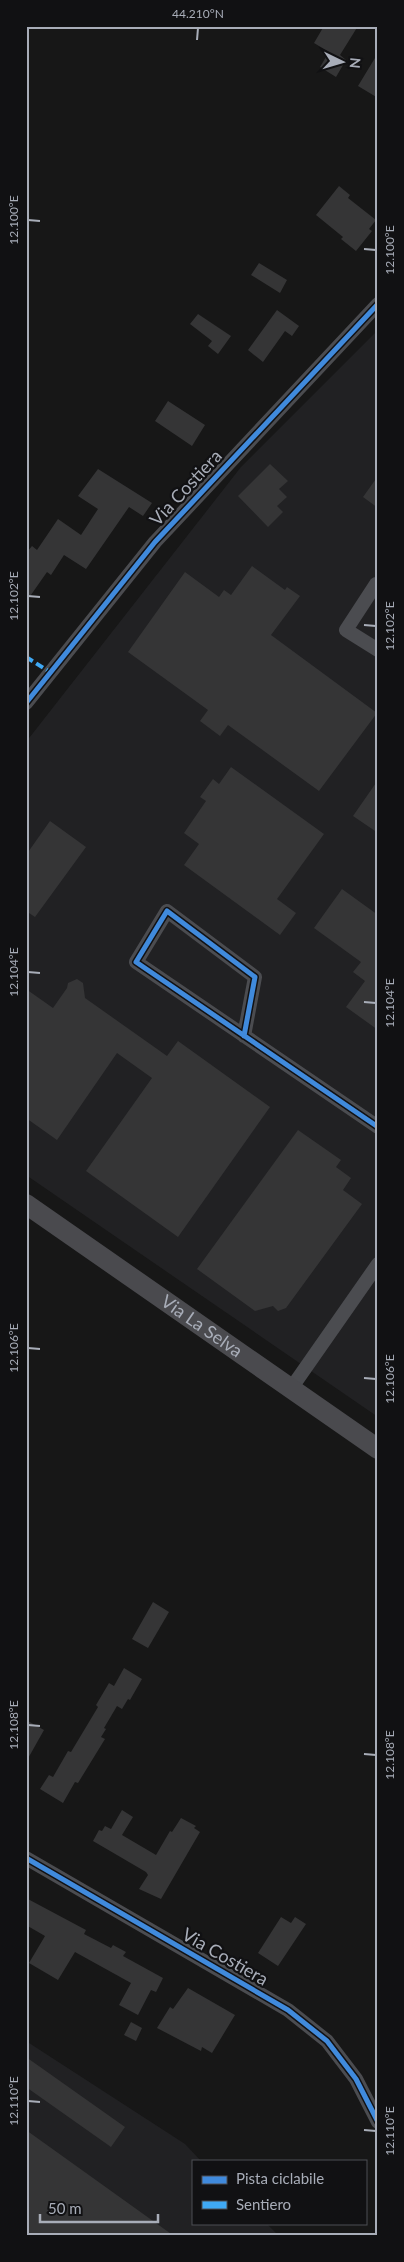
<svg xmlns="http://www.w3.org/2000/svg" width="404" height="2262" viewBox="0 0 404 2262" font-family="Lato,sans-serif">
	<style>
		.built { fill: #212123 }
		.building { fill: #353536 }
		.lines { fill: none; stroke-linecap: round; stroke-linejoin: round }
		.street { stroke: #4b4c50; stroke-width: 14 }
		.secondary { stroke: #4a4a4e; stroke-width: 20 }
		.quiet { stroke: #3fa9f5; stroke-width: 4; stroke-dasharray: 8 4; stroke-linecap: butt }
		.cycleway-casing { stroke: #111113; stroke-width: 8 }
		.cycleway { stroke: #408adc; stroke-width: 5 }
		.ticks { fill: none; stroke: #a8adb8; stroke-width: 2 }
		.labels { text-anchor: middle; stroke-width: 4.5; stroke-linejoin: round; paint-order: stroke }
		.street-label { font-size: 18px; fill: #a8adb8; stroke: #111113 }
		.neatline { fill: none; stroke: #a8adb8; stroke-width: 2 }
		.ticks-label { font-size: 12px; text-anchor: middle; fill: #a8adb8 }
	</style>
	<rect width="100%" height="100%" fill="#171717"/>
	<path class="built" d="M378,330V1417L26,1175V742L241,467Z
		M26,2041L185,2144L201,2161H193V2223H266L279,2236H26Z"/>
	<path class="building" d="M324,26H358L340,55L346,60L336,77L320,67L329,52L314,43Z
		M378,53V98L358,86Z
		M339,186L350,195L348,198L376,220L369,229L372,231L356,251L341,239L343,237L316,215Z
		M259,263L287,280L280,293L251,275Z
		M277,310L299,326L292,336L285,331L263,362L248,350Z
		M198,314L231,336L218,354L208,346L212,341L190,324Z
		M168,401L205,425L192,446L155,421Z
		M270,464L288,481L279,489L287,497L277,506L283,512L268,527L238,496Z
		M98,469L152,503L143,516L129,507L86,569L64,555L51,575L47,572L26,602V553L32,546L37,550L58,519L81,535L98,509L78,496Z
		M378,476V508L363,497Z
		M252,566L285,590L287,587L300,596L271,635L377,713L319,791L228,725L220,736L200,721L208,710L128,652L185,572L219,597L224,590L231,595Z
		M231,767L324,834L277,899L296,913L280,935L184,865L199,844L184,833L206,801L200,797L213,779L219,784Z
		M378,780V833L353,816Z
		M50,821L86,847L35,917L26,911V855Z
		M342,889L378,915V1030L346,1007L365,981L353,972L361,962L314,928Z
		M77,979L83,983L85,998L167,1056L178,1041L270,1107L178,1237L86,1171L152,1078L117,1053L57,1140L26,1118V989L53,1008L67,988L68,983Z
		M298,1130L341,1160L336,1167L351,1178L343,1190L362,1204L286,1308L278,1311L273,1306L255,1311L197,1269Z
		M153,1602L169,1612L148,1648L132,1639Z
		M124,1668L142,1679L130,1700L128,1699L122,1709L117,1706L104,1728L106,1729L101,1737L105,1739L78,1783L75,1782L63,1803L40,1789L49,1775L53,1777L68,1751L71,1752L98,1707L96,1705L109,1683L114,1686Z
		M26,1720L44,1730L26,1762Z
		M122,1810L133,1817L122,1835L156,1855L170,1831L172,1832L181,1818L196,1826L194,1828L200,1832L161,1899L139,1889L148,1875L146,1872L93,1841L99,1830L102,1831L105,1826L111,1829Z
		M26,1898L86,1930L84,1934L111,1948L113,1945L126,1952L123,1956L163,1978L156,1992L151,1990L138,2015L119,2005L131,1983L75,1952L58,1980L29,1963L45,1936L26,1925Z
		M281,1917L291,1923L295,1917L306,1924L278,1966L258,1953Z
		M188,1988L235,2015L212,2053L202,2047L201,2051L157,2028L170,2007L173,2009Z
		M131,2022L142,2028L136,2041L124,2035Z
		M26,2057L125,2127L111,2147L26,2087Z
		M26,2130L174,2236H26Z"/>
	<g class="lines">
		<path class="street" d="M378,586L376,584L346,630L378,650
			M26,703L155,542L378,304
			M244,1036L255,977L167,911L136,962L378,1127
			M290,1390L378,1264
			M26,1858L288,2010L327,2041L356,2079L378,2122"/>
		<path class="secondary" id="s1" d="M26,1204L378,1449"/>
		<path class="quiet" d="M26,657L50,672"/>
		<g class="cycleway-casing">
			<path id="cycleway" d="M26,703L155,542L378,304
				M244,1036L255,977L167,911L136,962L378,1127
				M26,1858L288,2010L327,2041L356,2079L378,2122"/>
		</g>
		<use href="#cycleway" class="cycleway"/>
	</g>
	<path class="ticks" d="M197,40L198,28M28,220L40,221M364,249L376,250M28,596L40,597M364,625L376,626M28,972L40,973M364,1002L376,1003M28,1348L40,1349M364,1378L376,1379M28,1725L40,1726M364,1754L376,1755M28,2101L40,2102M364,2130L376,2131"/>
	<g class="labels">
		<g class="street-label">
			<text transform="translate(186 488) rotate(-47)" y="6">Via Costiera</text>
			<text dy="6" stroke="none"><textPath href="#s1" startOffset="214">Via La Selva</textPath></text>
			<text transform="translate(225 1957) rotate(30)" y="6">Via Costiera</text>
		</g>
	</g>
	<rect width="404" height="2262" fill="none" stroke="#111113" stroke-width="55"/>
	<rect x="192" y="2160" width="175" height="65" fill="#111113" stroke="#4d4f55"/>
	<rect x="202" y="2176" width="25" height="8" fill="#408adc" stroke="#4d4f55"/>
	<text x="236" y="2184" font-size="15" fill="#a8adb8">Pista ciclabile</text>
	<rect x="202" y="2201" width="25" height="8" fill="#3fa9f5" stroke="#4d4f55"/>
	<text x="236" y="2210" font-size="15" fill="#a8adb8">Sentiero</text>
	<g transform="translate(342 62) rotate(95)" stroke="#111113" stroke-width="4" paint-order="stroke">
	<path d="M0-4L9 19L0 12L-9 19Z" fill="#a8adb8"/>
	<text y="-8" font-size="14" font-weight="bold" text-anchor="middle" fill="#a8adb8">N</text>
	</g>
	<path d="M40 2214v8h118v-8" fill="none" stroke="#a8adb8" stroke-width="2.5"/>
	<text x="48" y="2214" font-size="15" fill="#a8adb8" stroke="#111113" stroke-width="4" paint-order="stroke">50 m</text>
	<rect x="28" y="28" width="348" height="2206" class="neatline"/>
	<g class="ticks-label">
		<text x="198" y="18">44.210°N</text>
		<text transform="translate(14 220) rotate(-90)" y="4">12.100°E</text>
		<text transform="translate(390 250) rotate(-90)" y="4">12.100°E</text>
		<text transform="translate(14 596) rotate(-90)" y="4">12.102°E</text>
		<text transform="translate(390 626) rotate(-90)" y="4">12.102°E</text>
		<text transform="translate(14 972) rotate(-90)" y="4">12.104°E</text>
		<text transform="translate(390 1003) rotate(-90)" y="4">12.104°E</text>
		<text transform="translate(14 1348) rotate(-90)" y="4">12.106°E</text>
		<text transform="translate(390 1379) rotate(-90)" y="4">12.106°E</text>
		<text transform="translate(14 1725) rotate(-90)" y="4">12.108°E</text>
		<text transform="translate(390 1755) rotate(-90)" y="4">12.108°E</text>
		<text transform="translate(14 2101) rotate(-90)" y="4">12.110°E</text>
		<text transform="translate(390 2131) rotate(-90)" y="4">12.110°E</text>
	</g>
</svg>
